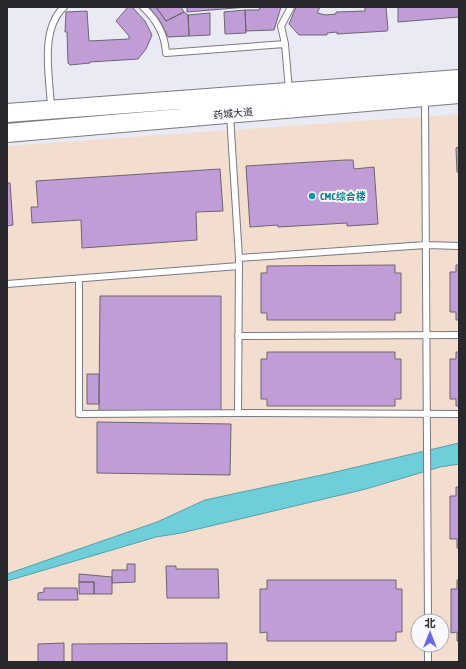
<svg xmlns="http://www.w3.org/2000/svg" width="466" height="669" viewBox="0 0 466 669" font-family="'Asap Condensed','Noto Sans SC',sans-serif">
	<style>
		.industrial { fill: #f2ddcf; fill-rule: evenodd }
		.water { fill: #6ecfda; stroke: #599da6 }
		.building { fill: #c19dd8; stroke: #6b666f }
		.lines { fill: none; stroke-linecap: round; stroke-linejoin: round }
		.service-casing { stroke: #7a7a83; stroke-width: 8 }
		.secondary-casing { stroke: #7a7a83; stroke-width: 20 }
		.service { stroke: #fff; stroke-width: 6 }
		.secondary { stroke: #fff; stroke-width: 18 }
		.culture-dot { fill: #0f9aa8; stroke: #f8f8fe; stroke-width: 1.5 }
		.labels { text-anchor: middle; stroke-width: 4; stroke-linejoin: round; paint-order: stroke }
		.street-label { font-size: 10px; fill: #29292d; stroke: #f8f8fe }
		.culture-label { font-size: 10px; font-weight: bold; fill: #0d838f; stroke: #f8f8fe; text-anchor: start }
	</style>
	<rect width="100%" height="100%" fill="#eaeaf5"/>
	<path class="industrial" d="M459,114V662H7V146ZM418,621H442V645H418Z"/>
	<path class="water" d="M459,443V464L440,467L366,489L181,533L156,537L7,581V574L157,522L205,500L331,473Z"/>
	<path class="building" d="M128,7H132L145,21L152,35L146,49L138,59L90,62V63L70,65L68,63L67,32H65L66,12L87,11L89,41L129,39V36L116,21Z
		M149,7H156L166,21L184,12L188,15L189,36L168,37L160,21Z
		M156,7H181L184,12L166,21Z
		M187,7H247L187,12Z
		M260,7H281L274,30L246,31L245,10H259Z
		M296,7H320L317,13L326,15L336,14V12L365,11V7H386L388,29L387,31L337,34V32L327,33V35H299L289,24Z
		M398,7H459V17L398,22Z
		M245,10L246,33L225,34L224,12Z
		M210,13V35L189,36L188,15Z
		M459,147V172H457L456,148Z
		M345,160H353L354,169L374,167L378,224L347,226V223L278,227V225L250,227L246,166Z
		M220,169L223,211L196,212L197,240L82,248L81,220L32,223L31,207H38L36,181Z
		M7,183H10L13,225L7,226Z
		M395,265V273H401V313H395V320H267V313H261V273H267V266Z
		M456,265H459V320H456V312H450V272H456Z
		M100,296H221V412L99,411Z
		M267,352H395V359H401V399H395V406H267V399H261V359H267Z
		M456,352H459V406H456V399H450V359H456Z
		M87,374H99V404H87Z
		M97,422L231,424L230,475L97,473Z
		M456,487H459V548H457V539H450V496H456Z
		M127,564H135V582L112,583V570H127Z
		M166,566H176V569H218L219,598H167Z
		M79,574L112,577V594H94V582H79Z
		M267,580H396V589H402V632H396V641H267V632L260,633V589H267Z
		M457,580H459V641H457V632L451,633V589H457Z
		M79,582H94V594H79Z
		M44,588H77L78,600H38V593L44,592Z
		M64,643V662H38V644Z
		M227,643V662H72V644Z"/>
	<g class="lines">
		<g class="service-casing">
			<path id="service" d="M143,7C157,20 165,34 166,53L285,44L289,90
				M285,44L281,26L291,7
				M425,99L428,621
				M51,108C50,78 39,30 64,7
				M230,115L239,258L238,413L459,414
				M239,258L426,245L459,246
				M79,279V414L238,413
				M7,284L239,266
				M238,336L459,335
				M428,645V662"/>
		</g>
		<g class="secondary-casing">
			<path id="secondary" d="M7,113L459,79
				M7,133L459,94"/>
		</g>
		<use href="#service" class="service"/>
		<use href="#secondary" class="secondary"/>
	</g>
	<circle class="culture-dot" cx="312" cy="196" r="4"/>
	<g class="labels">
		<g class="street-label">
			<text transform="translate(233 113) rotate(-5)" y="4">药城大道</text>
		</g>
		<g class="culture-label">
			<text x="320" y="200">CMC综合楼</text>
		</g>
	</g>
	<rect width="466" height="669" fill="none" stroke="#29292d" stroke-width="16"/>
	<g transform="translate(430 633)"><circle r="19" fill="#f8f8fe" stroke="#a5a5aa"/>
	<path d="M0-3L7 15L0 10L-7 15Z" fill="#6a6ae4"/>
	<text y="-6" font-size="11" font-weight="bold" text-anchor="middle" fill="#29292d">北</text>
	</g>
</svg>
